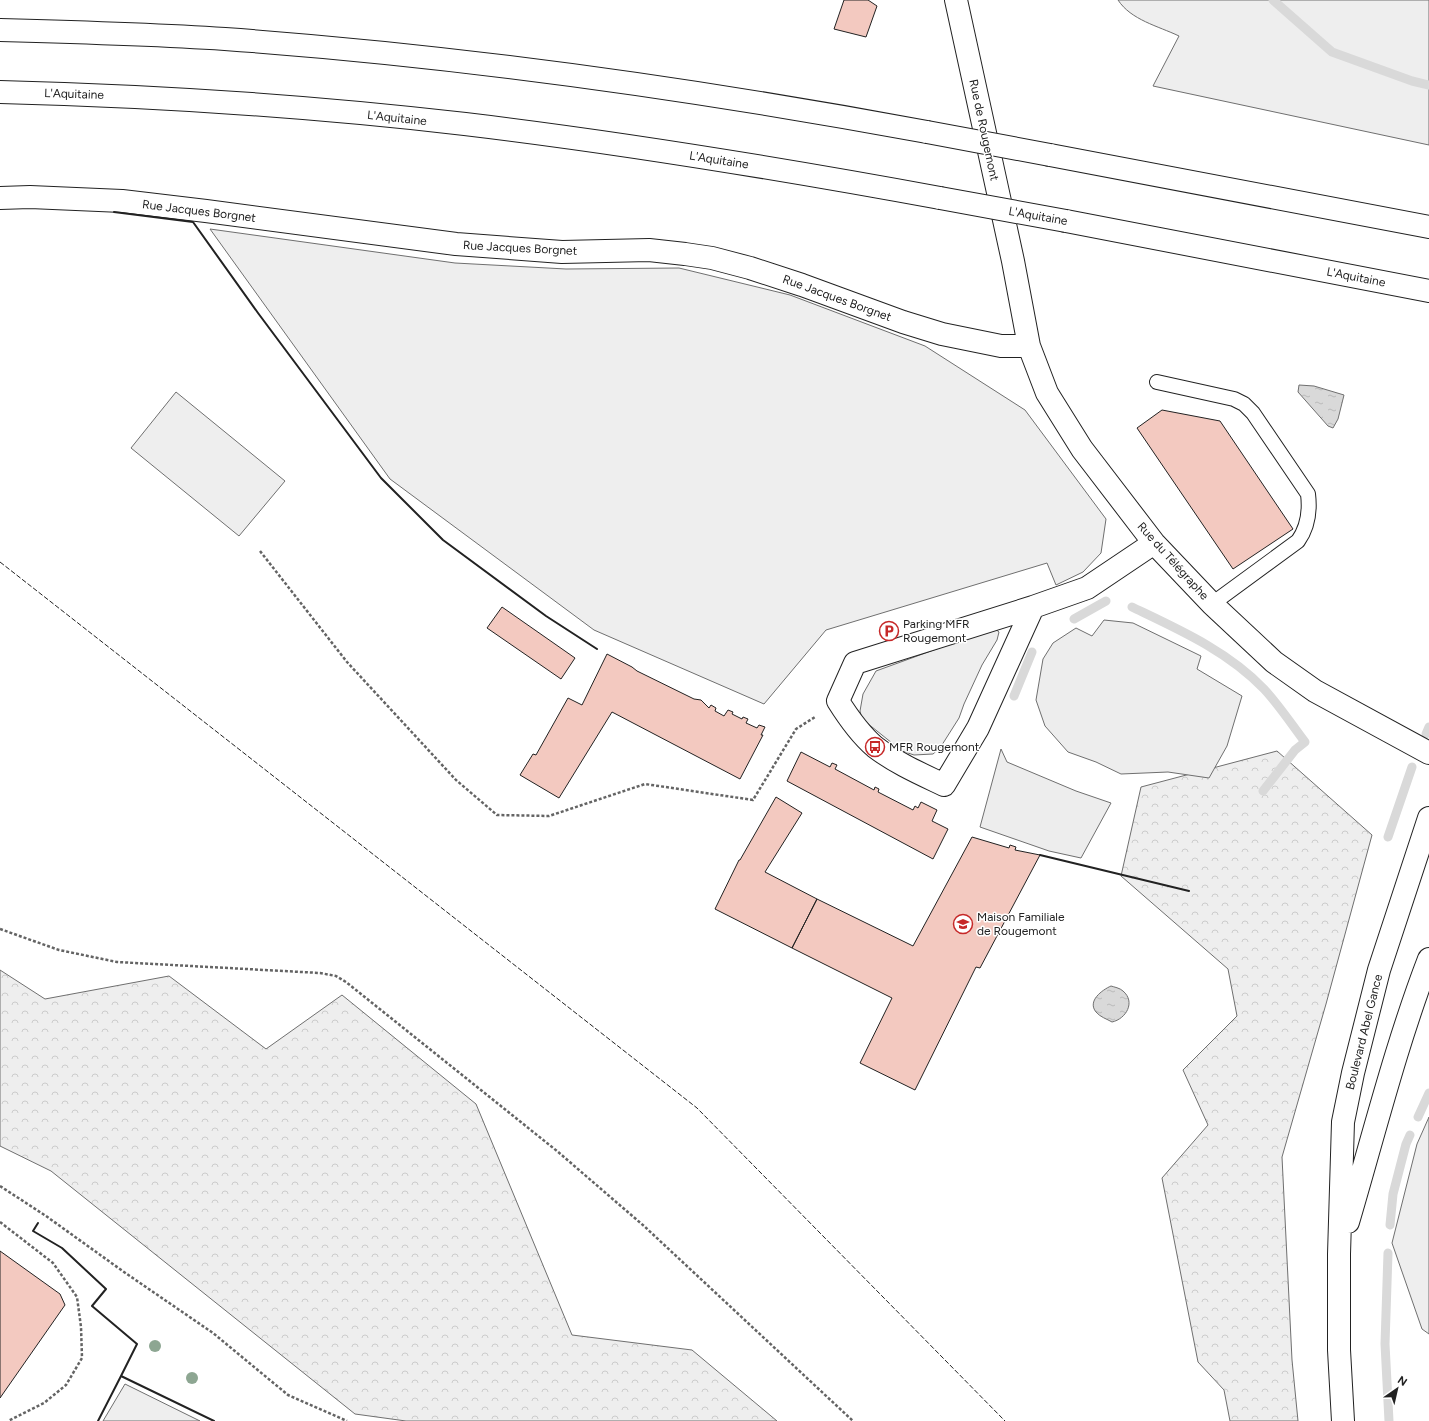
<svg xmlns="http://www.w3.org/2000/svg" width="1429" height="1421" viewBox="0 0 1429 1421" font-family="Figtree,sans-serif">
	<style>
		.green { fill: #eee; stroke: #6f6f6f }
		.forest { fill: url(#forest-crowns); stroke: #6f6f6f }
		.parking { fill: #ededed; stroke: #6f6f6f }
		.water { fill: url(#water-ripples); stroke: #6f6f6f }
		.lines { fill: none; stroke-linecap: round; stroke-linejoin: round }
		.stream { stroke: #d9d9d9; stroke-width: 9 }
		.building { fill: #f3c9c0; stroke: #222 }
		.lane-casing { stroke: #222; stroke-width: 16 }
		.street-casing { stroke: #222; stroke-width: 24 }
		.primary-casing { stroke: #222; stroke-width: 24 }
		.highway-casing { stroke: #222; stroke-width: 24 }
		.path { stroke: #646464; stroke-width: 2.5; stroke-dasharray: 3 2; stroke-linecap: butt }
		.lane { stroke: #fff; stroke-width: 14 }
		.street { stroke: #fff; stroke-width: 22 }
		.primary { stroke: #fff; stroke-width: 22 }
		.highway { stroke: #fff; stroke-width: 22 }
		.highway-bridge-casing { stroke: #222; stroke-width: 24; stroke-linecap: butt }
		.highway-bridge { stroke: #fff; stroke-width: 22 }
		.fence { stroke: #222; stroke-width: 1; stroke-dasharray: 5 2; stroke-linecap: butt }
		.wall { stroke: #222; stroke-width: 2 }
		.tree { fill: #8da692 }
		.labels { text-anchor: middle; stroke-width: 3; stroke-linejoin: round; paint-order: stroke }
		.street-label { font-size: 12px; fill: #222; stroke: #fff }
		.poi-label { font-size: 12px; fill: #222; stroke: #fff; text-anchor: start }
	</style>
	<defs>
		<pattern id="forest-crowns" width="20" height="18" patternUnits="userSpaceOnUse"><rect width="20" height="18" fill="#eee"/><path d="M2 6a3 3 0 1 1 6 0M12 15a3 3 0 1 1 6 0" fill="none" stroke="#ccc"/></pattern>
		<pattern id="water-ripples" width="26" height="14" patternUnits="userSpaceOnUse"><rect width="26" height="14" fill="#d9d9d9"/><path d="M2 4q2-2 4 0t4 0M15 11q2-2 4 0t4 0" fill="none" stroke="#bababa"/></pattern>
	</defs>
	<rect width="100%" height="100%" fill="#fff"/>
	<path class="green" d="M1118,0H1429V145L1153,86L1179,36C1158,26 1131,20 1118,0Z
		M210,229L455,263L566,269L679,268L790,295L925,346L1025,410L1106,519L1101,553L1083,572L1056,585L1047,563L826,630L764,704L594,630L390,479Z
		M176,392L285,481L239,536L131,448Z
		M994,628L999,632L997,640L982,665L964,704L959,718L940,748L933,754L914,755L902,751L862,719L860,711L863,694L876,671Z
		M1429,1117V1334L1422,1329L1392,1243L1417,1144Z
		M125,1384L200,1421H103Z"/>
	<path class="forest" d="M1277,751L1372,835L1326,1004L1282,1157L1292,1360L1298,1421H1230L1224,1390L1198,1362L1162,1178L1208,1125L1183,1070L1237,1016L1228,969L1121,876L1141,787Z
		M0,970L45,999L169,976L266,1049L342,995L476,1104L572,1335L692,1350L777,1421H406L355,1414L51,1171L0,1146Z"/>
	<path class="parking" d="M1104,620L1133,623L1201,656L1197,669L1242,696L1227,746L1209,778L1168,772L1121,774L1096,762L1068,752L1045,726L1036,700L1043,659L1053,643L1076,628L1092,636Z
		M1001,749L1007,762L1076,791L1111,803L1081,858L1049,851L980,827Z"/>
	<path class="water" d="M1299,385L1314,386L1344,395L1338,419L1333,428L1328,426L1298,392Z
		M1111,986C1114,987 1120,988 1123,991C1136,1002 1126,1019 1112,1022C1107,1019 1100,1017 1096,1012C1087,1001 1102,990 1111,986Z"/>
	<g class="lines">
		<path class="stream" d="M1273,0L1332,52L1412,81L1429,85
			M1132,607C1178,629 1228,651 1264,689C1279,705 1292,725 1305,742L1295,750L1263,791
			M1074,619L1106,601
			M1014,696L1032,652
			M1426,734L1429,727
			M1388,837L1412,767
			M1418,1117L1429,1093
			M1390,1225L1393,1194L1406,1144L1410,1135
			M1388,1253L1385,1344L1389,1421"/>
	</g>
	<path class="building" d="M844,0H868L877,6L866,37L834,29Z
		M1162,410L1220,421L1293,529L1233,569L1137,428Z
		M502,607L575,658L561,679L487,628Z
		M607,654L632,667L637,671L694,699L701,700L709,708L711,705L716,708L715,711L724,716L728,710L733,712L732,714L742,719L743,717L748,719L746,723L757,728L759,725L765,727L761,735H763L740,779L612,712L559,798L520,775L533,754L536,755L568,698L582,705Z
		M801,752L830,767L832,763L837,765L835,769L874,790L875,787L879,789L878,792L913,810L915,806L918,808L921,802L937,810L932,821L948,829L933,859L787,781Z
		M776,797L802,813L765,872L817,899L792,948L715,909L739,860H740Z
		M972,837L1009,848L1010,845L1016,847L1015,850L1040,855L980,968L976,967L915,1090L860,1063L892,998L792,948L817,899L913,946Z
		M0,1251L60,1294L65,1305L0,1398Z"/>
	<g class="lines">
		<g class="lane-casing">
			<path id="lane" d="M1157,382L1234,399L1244,404L1253,413L1308,494C1310,510 1308,527 1298,541L1212,604"/>
		</g>
		<g class="street-casing">
			<path id="street" d="M956,0L1013,261L1029,346L1047,393L1082,449L1154,543L1212,604L1274,662L1315,691L1429,753
				M0,198L30,197L122,201L206,211L456,244L562,252L649,250L685,254L712,258L750,268L802,285L903,322L942,334L1001,346H1029
				M1033,607L978,728L944,785C921,774 896,763 875,747C861,735 848,717 838,701L855,663L1033,607L1087,588L1154,543"/>
		</g>
		<g class="primary-casing">
			<path id="primary" d="M1348,1222C1374,1134 1396,1045 1429,959
				M1343,1421L1339,1350V1254L1343,1122L1353,1073L1379,970L1429,818"/>
		</g>
		<g class="highway-casing">
			<path id="highway" d="M0,30C75,32 150,34 225,39C461,56 695,89 927,132
				M0,92C155,96 311,106 465,124C624,143 782,169 940,198
				M1050,155L1429,227
				M1066,221L1429,291"/>
		</g>
		<path class="path" d="M260,551L347,662L456,780L497,815L549,816L645,784L753,800L796,729L815,717
			M0,929L59,950L117,962L320,973L336,976L346,982L557,1151L644,1226L853,1421
			M0,1186L46,1216L124,1272L213,1333L288,1395L347,1421
			M0,1222L53,1263L77,1297L81,1327L82,1358L66,1385L44,1403L8,1421"/>
		<use href="#lane" class="lane"/>
		<use href="#street" class="street"/>
		<use href="#primary" class="primary"/>
		<use href="#highway" class="highway"/>
		<g class="highway-bridge-casing">
			<path id="highway-bridge" d="M927,132L1050,155
				M940,198L1066,221"/>
		</g>
		<use href="#highway-bridge" class="highway-bridge"/>
		<path class="fence" d="M0,562L697,1108L1005,1421"/>
		<path class="wall" d="M114,212L193,222L258,313L381,478L443,540L546,616L597,649
			M1040,855L1189,891
			M38,1223L33,1231L62,1248L106,1289L92,1306L137,1344L121,1376L214,1421
			M98,1421L121,1376"/>
	</g>
	<g class="tree">
		<circle cx="155" cy="1346" r="6"/>
		<circle cx="192" cy="1378" r="6"/>
	</g>
	<defs>
		<g id="parking-ring" transform="scale(1)"><circle r="9.5" fill="#fff" stroke="#c62828" stroke-width="1.5"/><path d="M-3.5-5.5H1a3.5 3.5 0 0 1 0 7H-1V5.5H-3.5ZM-1-3.4V-.6H.8a1.4 1.4 0 0 0 0-2.8Z" fill="#c62828"/></g>
		<g id="bus-ring" transform="scale(1)"><circle r="9.5" fill="#fff" stroke="#c62828" stroke-width="1.5"/><path d="M-5-6H5V4H4V6H2V4H-2V6H-4V4H-5ZM-3.5-4V0h7V-4ZM-3.5 1.2v1.5H-2V1.2ZM2 1.2v1.5H3.5V1.2Z" fill="#c62828"/></g>
		<g id="school-ring" transform="scale(1)"><circle r="9.5" fill="#fff" stroke="#c62828" stroke-width="1.5"/><path d="M0-5L7-2L0 1L-7-2ZM-4 1L0 2.5L4 1V4Q0 6-4 4Z" fill="#c62828"/></g>
	</defs>
	<g fill-rule="evenodd">
		<use href="#parking-ring" x="889" y="631"/>
		<use href="#bus-ring" x="875" y="747"/>
		<use href="#school-ring" x="963" y="924"/>
	</g>
	<g class="labels">
		<g class="street-label">
			<text transform="translate(74 94) rotate(2)" y="4">L'Aquitaine</text>
			<text transform="translate(397 118) rotate(6)" y="4">L'Aquitaine</text>
			<text transform="translate(984 130) rotate(78)" y="4">Rue de Rougemont</text>
			<text transform="translate(719 160) rotate(9)" y="4">L'Aquitaine</text>
			<text transform="translate(199 211) rotate(7)" y="4">Rue Jacques Borgnet</text>
			<text transform="translate(1038 216) rotate(10)" y="4">L'Aquitaine</text>
			<text transform="translate(520 248) rotate(3)" y="4">Rue Jacques Borgnet</text>
			<text transform="translate(1356 277) rotate(11)" y="4">L'Aquitaine</text>
			<text transform="translate(837 298) rotate(20)" y="4">Rue Jacques Borgnet</text>
			<text transform="translate(1173 561) rotate(48)" y="4">Rue du Télégraphe</text>
			<text transform="translate(1364 1032) rotate(-76)" y="4">Boulevard Abel Gance</text>
		</g>
		<g class="poi-label">
			<text x="903" y="628">Parking MFR<tspan x="903" dy="14">Rougemont</tspan></text>
			<text x="889" y="751">MFR Rougemont</text>
			<text x="977" y="921">Maison Familiale<tspan x="977" dy="14">de Rougemont</tspan></text>
		</g>
	</g>
	<g transform="translate(1397 1389) rotate(34)" stroke="#ffffff" stroke-width="3" paint-order="stroke">
	<path d="M0-3L7 15L0 10L-7 15Z" fill="#222222"/>
	<text y="-6" font-size="11" font-weight="bold" text-anchor="middle" fill="#222222">N</text>
	</g>
</svg>
